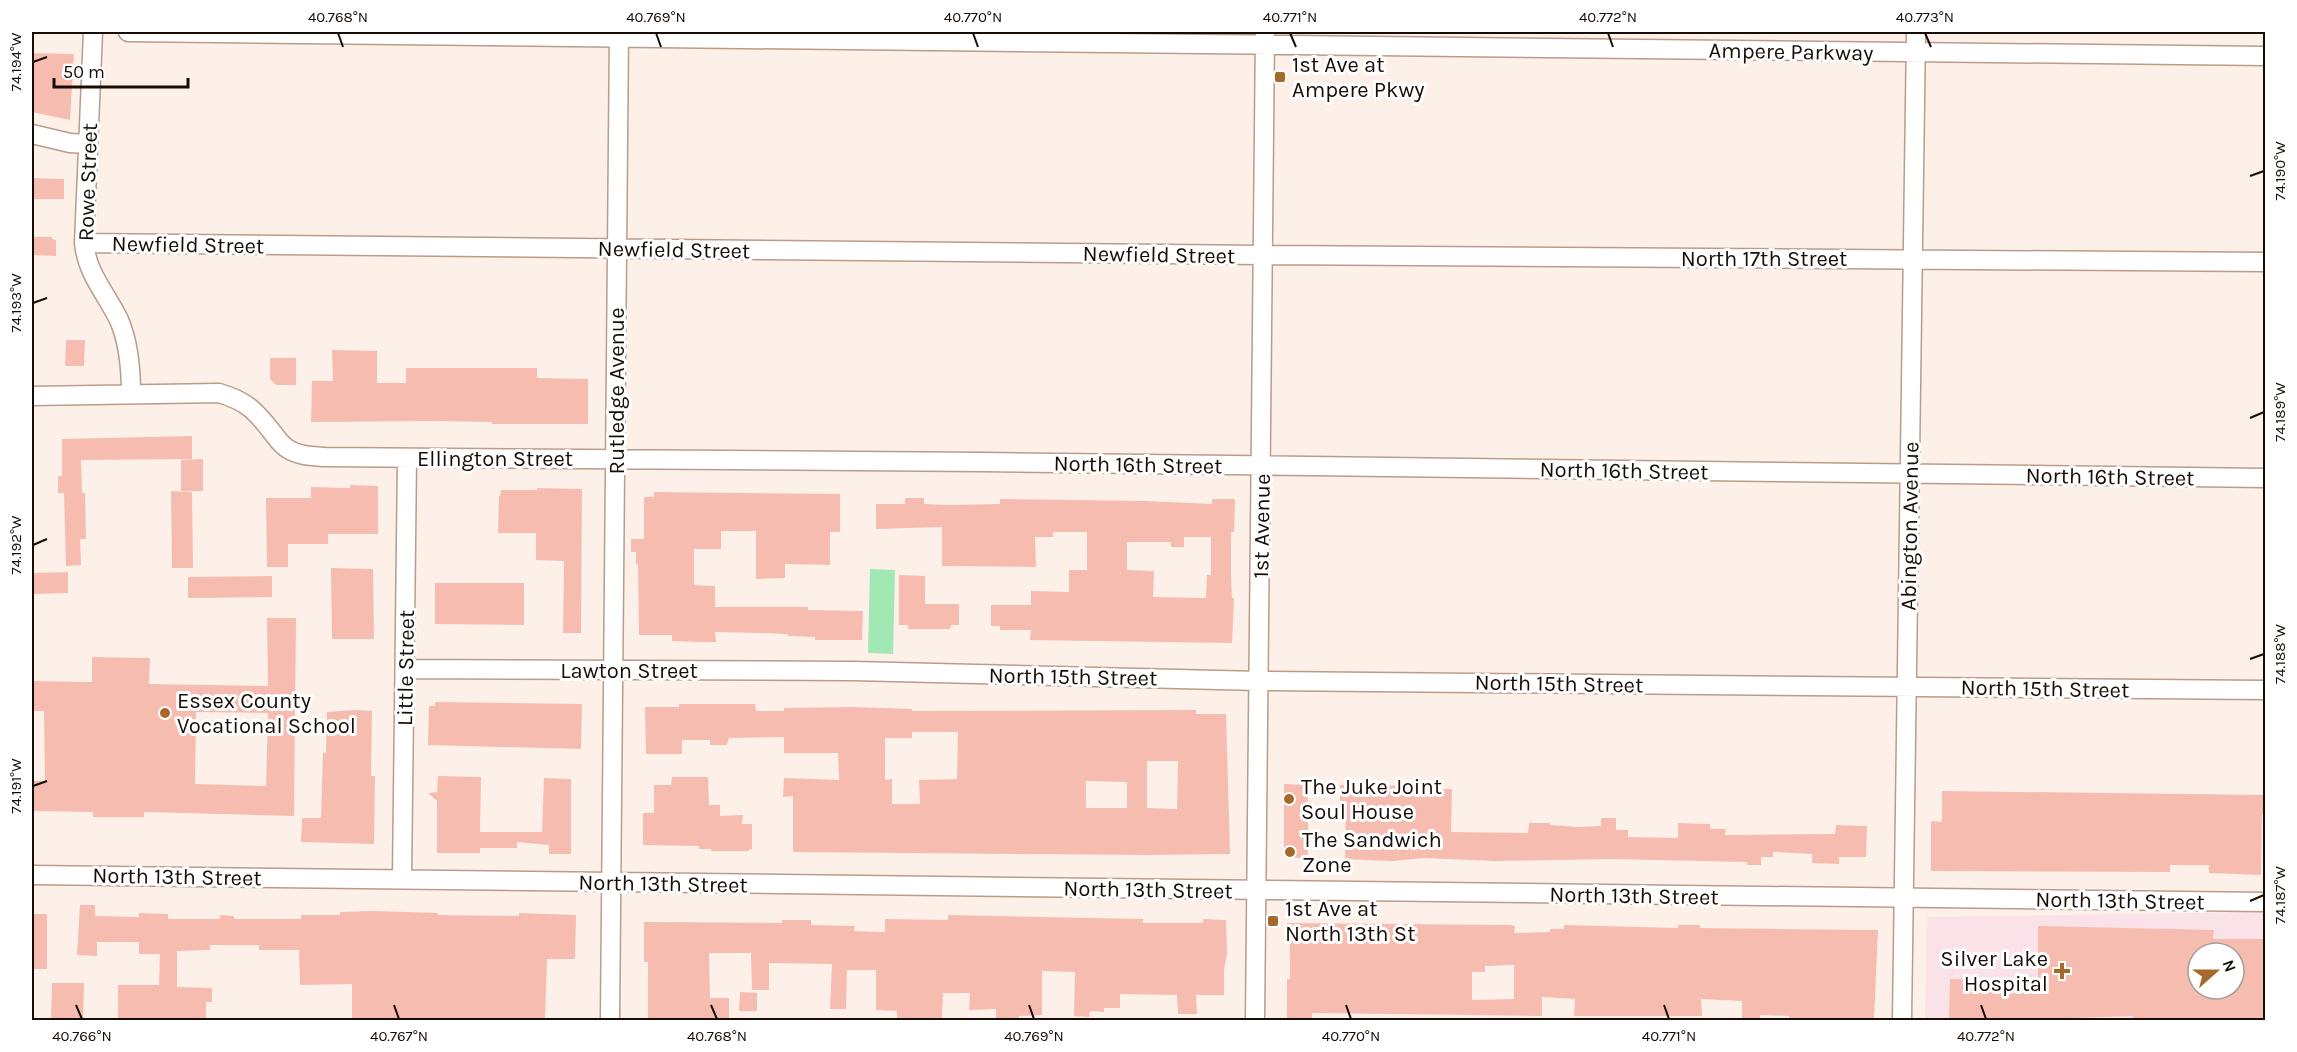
<svg xmlns="http://www.w3.org/2000/svg" width="2297" height="1052" viewBox="0 0 2297 1052" font-family="Karla,sans-serif">
	<style>
		.medical { fill: #fbe1e8; fill-rule: evenodd }
		.green { fill: #a2e8b4 }
		.building { fill: #f7bcb0; fill-rule: evenodd }
		.lines { fill: none; stroke-linecap: round; stroke-linejoin: round }
		.minor-casing { stroke: #ba9c8a; stroke-width: 21 }
		.minor { stroke: #fff; stroke-width: 18 }
		.ticks { fill: none; stroke: #170d07; stroke-width: 2 }
		.poi-dot { fill: #a56a2b; stroke: #fff; stroke-width: 2 }
		.labels { text-anchor: middle; stroke-width: 6; stroke-linejoin: round; paint-order: stroke }
		.street-label { font-size: 22px; fill: #170d07; stroke: #fff }
		.poi-label { font-size: 22px; fill: #170d07; stroke: #fff; text-anchor: start }
		.neatline { fill: none; stroke: #170d07; stroke-width: 2 }
		.ticks-label { font-size: 15px; text-anchor: middle; fill: #170d07 }
	</style>
	<rect width="100%" height="100%" fill="#fdf0e8"/>
	<path class="medical" d="M2265,912V1020H1925L1927,917ZM2198,953H2234V989H2198Z"/>
	<path class="green" d="M870,569L895,570L893,654L868,653Z"/>
	<path class="building" d="M32,53L74,54L70,120L32,112Z
		M32,178L64,179V199H32Z
		M32,237H52V239L56,240V256L32,255Z
		M66,340H85L84,366H65Z
		M332,350L377,351V383H406V368H537V378L588,379V424H492V422L436,421L311,422L312,381H333Z
		M270,358H296V385H276L270,379Z
		M192,436V459L81,460L82,493H85L86,539H80L81,565L66,566L64,493H58V476H62V439Z
		M203,459V491H181V460Z
		M350,485L378,486V534H328V544H288V567H267L266,498H311V487L350,488Z
		M537,488L582,489L581,633H563L564,561L536,560V533H498L499,496H500L501,490H537Z
		M171,491L192,492L193,568H172Z
		M654,492L840,494V532H830V565L785,564V578L756,579V531H721V549H694V585L715,586V607H808V610L863,611L862,640H815V637L788,636V634L760,633L715,632L716,642H700L672,641V635H639L638,564H636V552H631V539H644V497H654Z
		M905,498H924V504L949,505L1000,504V499L1145,501L1212,504V499H1235L1234,532H1231V575L1232,598H1234L1232,643L1030,640L1031,630H1000V626H991V605H1031V591L1069,592V570H1087V532H1053V537H1035L1036,567L942,566V527L876,529V504H905ZM1184,537H1211V575H1207L1206,598L1153,597L1154,571L1127,570V542H1171V547H1184Z
		M331,568L373,569L374,639H332Z
		M68,572V593L32,594V573Z
		M899,575L925,576V604H959V625H951L950,629H908V625H899Z
		M272,576V597L188,598V577Z
		M435,583H524V625L435,624Z
		M267,618H296L294,816L144,812V817H93V812L32,811V781H45L44,711H32V681L92,682V657L150,658L149,684L268,686ZM196,712L268,713L266,786L195,784Z
		M435,702L582,704L581,749L428,745L429,706H435Z
		M679,704H755L756,711H784V708L853,707L912,709V711L1196,710V714H1226L1230,854L1149,855L793,852V796L783,797L784,778L839,780L838,753H784V737L729,738L727,745H710V740H682V754H646L645,707H679ZM912,732H958L957,779L919,780L920,804H892V779L885,780V738H912ZM1147,761H1178L1177,809L1147,808ZM1086,781L1127,782V808H1086Z
		M355,710L372,711L371,776H375L374,844L301,842L302,818H321L323,753H326L327,712Z
		M438,776L481,777L480,832H542L544,778L571,779V854H549V845L517,842V848H480V853H437V801L428,793L437,792Z
		M672,777H708L709,805H720V816L743,815L742,824H752V849H749V851H711V849H699V846L643,845V813H654V785H671Z
		M1284,784L1308,785V858H1289L1284,852Z
		M1340,785L1431,786V789H1452L1451,832L1528,833L1529,823H1550V825L1578,827L1601,826V818H1616V830H1628V837L1678,838V823L1710,824V829H1726L1725,835L1835,834L1836,825L1867,826L1866,857H1839V864L1812,863V854L1773,852V857H1761V865H1747V862L1611,859L1494,861L1424,858L1392,861L1345,859L1346,801H1340Z
		M1942,791L2265,795V814H2262L2261,875L2209,873V865H2170V872L1931,871V821L1942,822Z
		M80,905H95V916L139,917V913L168,914V919H220V915L234,916V919H301V915H340V912L374,911L438,913V915L519,916V913L576,915L575,959H547L545,1020H352V984L300,985L299,950H259V945H210V950L177,951V987L212,988V1002H206V1020H118V985H159L160,954H139V942H97V956L77,955Z
		M32,914H47V969H32Z
		M948,915L1143,919V923H1203V919L1226,920L1227,953L1224,970V995H1196L1197,1014H1178L1177,995L1120,994V1008H1104V1012L1090,1011L1089,1017L1074,1016L1075,972L1042,971V1015L1019,1016V1020H996V1009L969,1010L970,993H943L942,1020H897V1011L876,1010V970H847L846,1009H830L832,964L769,963V990H752L751,953H709L710,998H729V1020H648V962H644V922L782,923V920H811V925L855,926L854,931L885,932V919L948,920Z
		M1287,923L1510,925L1515,926L1514,933L1550,932V929H1564V925L1678,928V925H1700V928L1878,930L1874,1020H1789V1016L1760,1015V1020H1742V1001L1701,999L1702,1016H1574L1575,999L1542,997V1016L1312,1013V1020H1287V979H1290V950L1289,938H1287ZM1514,965V999L1472,1000V972H1485V966Z
		M2038,926L2214,930L2213,939H2265V1020H2133V1016L2073,1018V1020H1949L1950,979L2038,981ZM2198,953H2234V989H2198Z
		M52,983H84L83,1020H51Z
		M740,992L757,993V1011H739Z"/>
	<g class="lines">
		<g class="minor-casing">
			<path id="minor" d="M93,32L84,243C87,274 106,293 119,320C129,343 131,369 131,394
				M128,32L2266,56
				M32,134L70,143L88,144
				M84,243L1263,255L2266,262
				M32,396L219,393C246,401 255,410 272,432C277,438 281,445 288,449C299,456 312,456 325,457L983,462L2266,478
				M405,669L853,671L1259,681L2266,690
				M32,875L2266,902
				M402,878L407,458
				M610,1020L619,32
				M1255,1020L1265,32
				M1902,1020L1916,32"/>
		</g>
		<use href="#minor" class="minor"/>
	</g>
	<path class="ticks" d="M338,33L343,47M656,33L661,47M973,33L978,47M1290,33L1296,47M1608,33L1613,47M1925,33L1931,47M33,62L47,57M2250,176L2264,171M33,303L47,298M2250,418L2264,412M33,545L47,539M2250,659L2264,654M33,786L47,781M2250,901L2264,895M76,1005L82,1019M394,1005L399,1019M711,1005L717,1019M1029,1005L1034,1019M1346,1005L1351,1019M1664,1005L1669,1019M1981,1005L1986,1019"/>
	<g class="poi-dot">
		<rect x="1274" y="71" width="12" height="12" rx="3"/>
		<circle cx="165" cy="713" r="6"/>
		<circle cx="1289" cy="799" r="6"/>
		<circle cx="1290" cy="852" r="6"/>
		<rect x="1267" y="915" width="12" height="12" rx="3"/>
		<path d="M2059 962h6v6h6v6h-6v6h-6v-6h-6v-6h6z"/>
	</g>
	<g class="labels">
		<g class="street-label">
			<text transform="translate(1791 51) rotate(1)" y="8">Ampere Parkway</text>
			<text transform="translate(87 182) rotate(-88)" y="8">Rowe Street</text>
			<text transform="translate(188 244) rotate(1)" y="8">Newfield Street</text>
			<text transform="translate(674 249) rotate(1)" y="8">Newfield Street</text>
			<text transform="translate(1159 254) rotate(1)" y="8">Newfield Street</text>
			<text x="1764" y="266">North 17th Street</text>
			<text transform="translate(616 391) rotate(-90)" y="8">Rutledge Avenue</text>
			<text x="495" y="466">Ellington Street</text>
			<text transform="translate(1138 464) rotate(1)" y="8">North 16th Street</text>
			<text transform="translate(1624 470) rotate(1)" y="8">North 16th Street</text>
			<text transform="translate(2110 476) rotate(1)" y="8">North 16th Street</text>
			<text transform="translate(1261 526) rotate(-89)" y="8">1st Avenue</text>
			<text transform="translate(1909 526) rotate(-89)" y="8">Abington Avenue</text>
			<text transform="translate(405 668) rotate(-89)" y="8">Little Street</text>
			<text x="629" y="678">Lawton Street</text>
			<text transform="translate(1073 676) rotate(1)" y="8">North 15th Street</text>
			<text transform="translate(1559 683) rotate(1)" y="8">North 15th Street</text>
			<text transform="translate(2045 688) rotate(1)" y="8">North 15th Street</text>
			<text transform="translate(177 876) rotate(1)" y="8">North 13th Street</text>
			<text transform="translate(663 883) rotate(1)" y="8">North 13th Street</text>
			<text transform="translate(1148 889) rotate(1)" y="8">North 13th Street</text>
			<text transform="translate(1634 895) rotate(1)" y="8">North 13th Street</text>
			<text transform="translate(2120 900) rotate(1)" y="8">North 13th Street</text>
		</g>
		<g class="poi-label">
			<text x="1292" y="72">1st Ave at<tspan x="1292" dy="25">Ampere Pkwy</tspan></text>
			<text x="177" y="708">Essex County<tspan x="177" dy="25">Vocational School</tspan></text>
			<text x="1301" y="794">The Juke Joint<tspan x="1301" dy="25">Soul House</tspan></text>
			<text x="1302" y="847">The Sandwich<tspan x="1302" dy="25">Zone</tspan></text>
			<text x="1285" y="916">1st Ave at<tspan x="1285" dy="25">North 13th St</tspan></text>
			<text x="2048" y="966" text-anchor="end">Silver Lake<tspan x="2048" dy="25">Hospital</tspan></text>
		</g>
	</g>
	<rect width="2297" height="1052" fill="none" stroke="#ffffff" stroke-width="66"/>
	<g transform="translate(2216 971) rotate(69)"><circle r="28" fill="#ffffff" stroke="#a29e9c" stroke-width="1.5"/>
	<path d="M0-4.5L10 22L0 15L-10 22Z" fill="#a56a2b"/>
	<text y="-9" font-size="16" font-weight="bold" text-anchor="middle" fill="#170d07">N</text>
	</g>
	<path d="M54 78v9h134v-9" fill="none" stroke="#170d07" stroke-width="3"/>
	<text x="63" y="78" font-size="18" fill="#170d07" stroke="#ffffff" stroke-width="4.5" paint-order="stroke">50 m</text>
	<rect x="33" y="33" width="2231" height="986" class="neatline"/>
	<g class="ticks-label">
		<text x="338" y="22">40.768°N</text>
		<text x="656" y="22">40.769°N</text>
		<text x="973" y="22">40.770°N</text>
		<text x="1290" y="22">40.771°N</text>
		<text x="1608" y="22">40.772°N</text>
		<text x="1925" y="22">40.773°N</text>
		<text transform="translate(16 62) rotate(-90)" y="5">74.194°W</text>
		<text transform="translate(2280 171) rotate(-90)" y="5">74.190°W</text>
		<text transform="translate(16 303) rotate(-90)" y="5">74.193°W</text>
		<text transform="translate(2280 412) rotate(-90)" y="5">74.189°W</text>
		<text transform="translate(16 545) rotate(-90)" y="5">74.192°W</text>
		<text transform="translate(2280 654) rotate(-90)" y="5">74.188°W</text>
		<text transform="translate(16 786) rotate(-90)" y="5">74.191°W</text>
		<text transform="translate(2280 895) rotate(-90)" y="5">74.187°W</text>
		<text x="82" y="1041">40.766°N</text>
		<text x="399" y="1041">40.767°N</text>
		<text x="717" y="1041">40.768°N</text>
		<text x="1034" y="1041">40.769°N</text>
		<text x="1351" y="1041">40.770°N</text>
		<text x="1669" y="1041">40.771°N</text>
		<text x="1986" y="1041">40.772°N</text>
	</g>
</svg>
